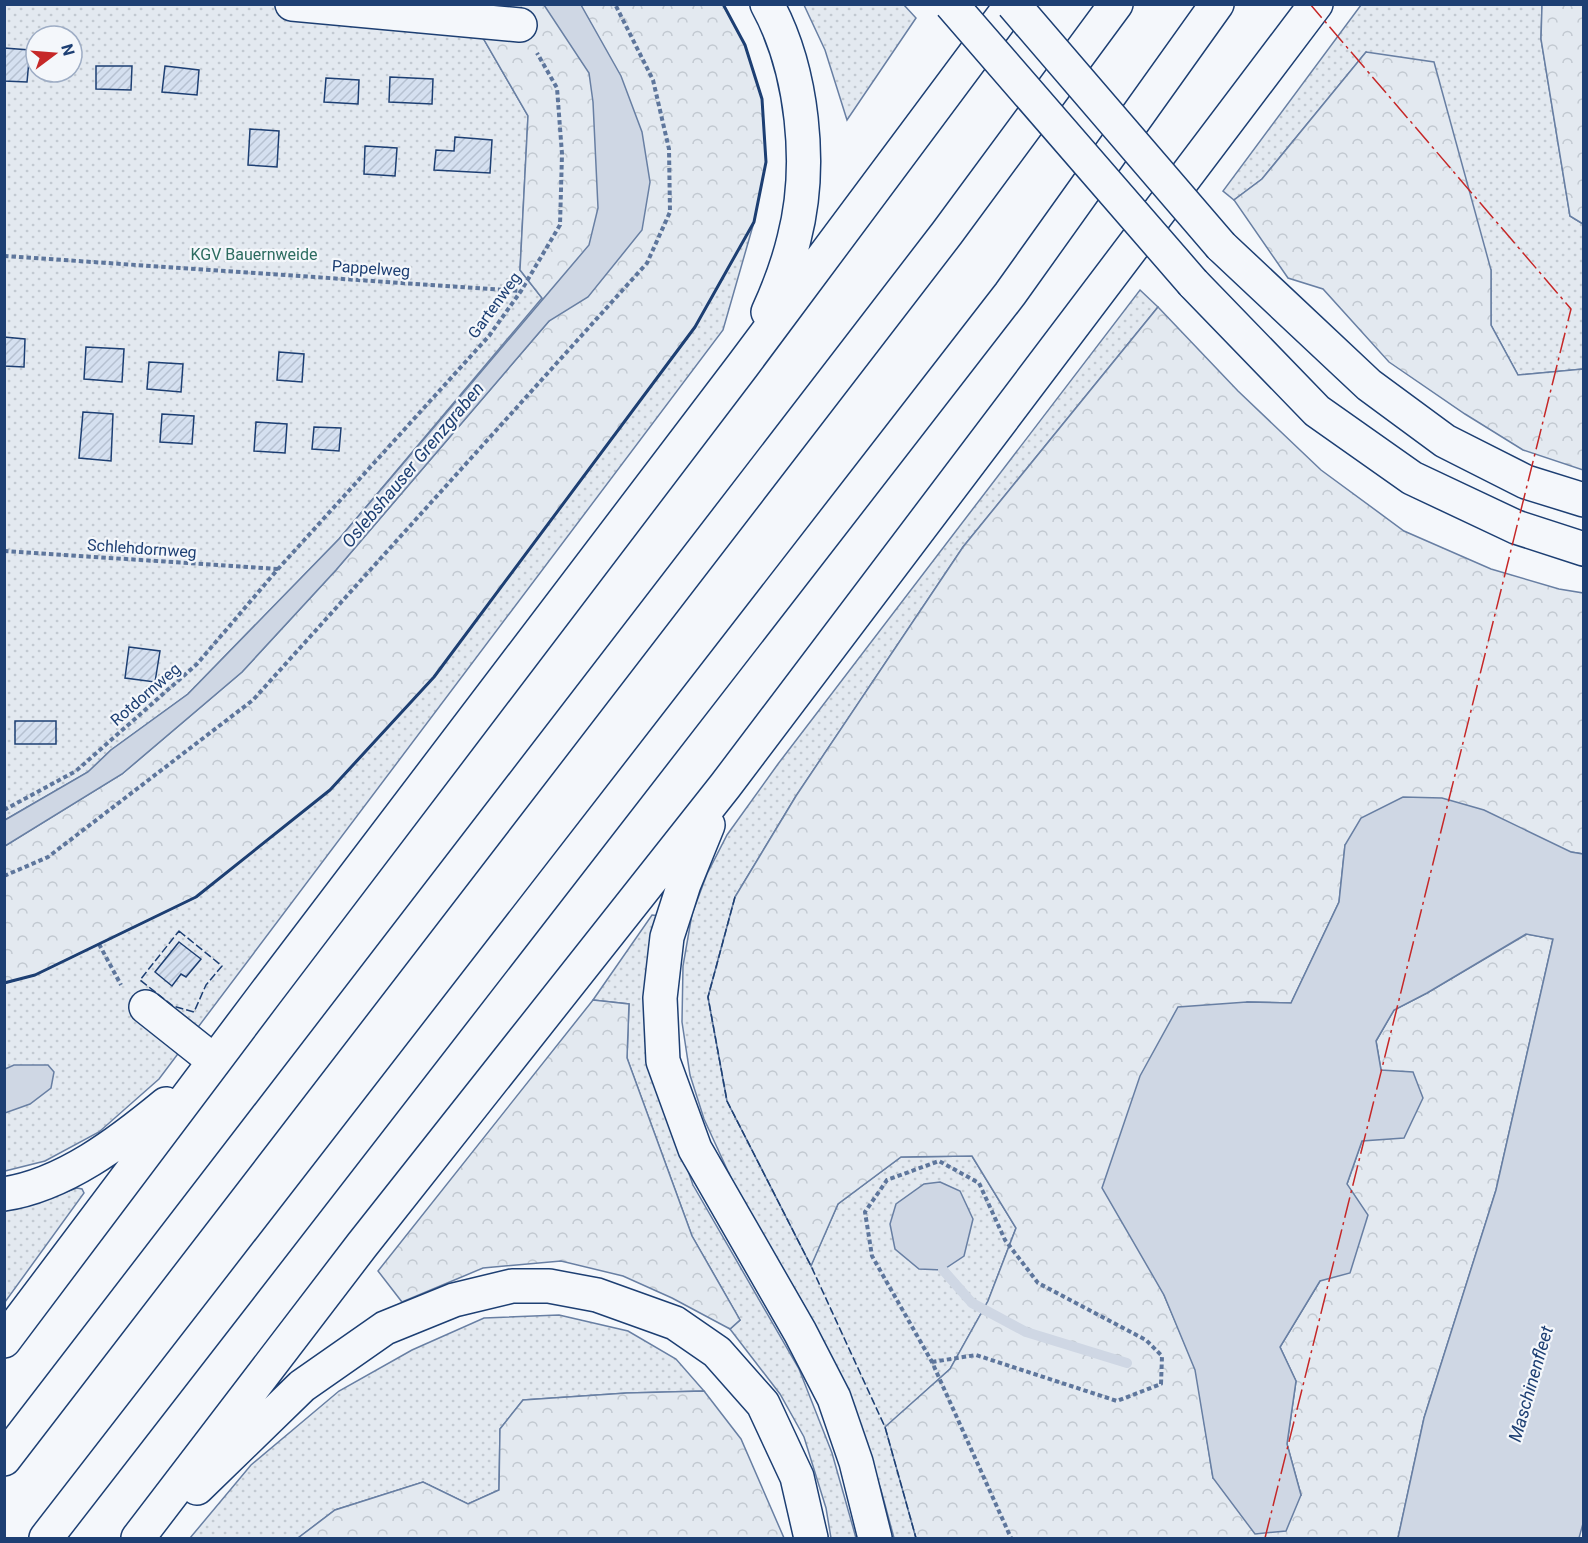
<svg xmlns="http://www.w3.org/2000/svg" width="1588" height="1543" viewBox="0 0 1588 1543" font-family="Roboto,sans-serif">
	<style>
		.green { fill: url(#green-dots); stroke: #687fa3; stroke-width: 1.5; fill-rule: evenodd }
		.forest { fill: url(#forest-crowns); stroke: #687fa3; stroke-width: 1.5 }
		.water { fill: #cfd7e4; stroke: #687fa3; stroke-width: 1.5 }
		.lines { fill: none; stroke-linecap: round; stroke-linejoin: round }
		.stream { stroke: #cfd7e4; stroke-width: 10 }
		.building { fill: url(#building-hatch); stroke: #1d3f73; stroke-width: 1.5 }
		.minor-casing { stroke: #1d3f73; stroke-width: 36 }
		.highway-casing { stroke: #1d3f73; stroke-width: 36 }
		.path { stroke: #5e769c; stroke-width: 4; stroke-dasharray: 4.5 3; stroke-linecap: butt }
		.minor { stroke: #f4f7fb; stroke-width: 33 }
		.highway { stroke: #f4f7fb; stroke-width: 33 }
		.highway-bridge-casing { stroke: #1d3f73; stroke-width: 36; stroke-linecap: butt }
		.highway-bridge { stroke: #f4f7fb; stroke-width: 33 }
		.fence { stroke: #1d3f73; stroke-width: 1.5; stroke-dasharray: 8 3; stroke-linecap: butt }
		.wall { stroke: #1d3f73; stroke-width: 3 }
		.power { stroke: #c62828; stroke-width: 1.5; stroke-dasharray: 21 4.5 3 4.5; stroke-linecap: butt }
		.labels { text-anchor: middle; stroke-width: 4.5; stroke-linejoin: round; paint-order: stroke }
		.park-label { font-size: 16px; fill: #2c6c60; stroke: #f4f7fb }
		.street-label { font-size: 16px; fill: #1d3f73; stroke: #f4f7fb }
		.water-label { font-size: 18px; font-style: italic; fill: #1d3f73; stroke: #f4f7fb }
	</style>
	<defs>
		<pattern id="green-dots" width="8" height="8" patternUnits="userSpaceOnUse" patternTransform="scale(1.5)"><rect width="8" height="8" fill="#e3e9f0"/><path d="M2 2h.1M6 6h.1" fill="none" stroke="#c2c9d1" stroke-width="1.8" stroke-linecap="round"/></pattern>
		<pattern id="forest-crowns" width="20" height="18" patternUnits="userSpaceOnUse" patternTransform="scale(1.5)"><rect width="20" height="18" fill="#e3e9f0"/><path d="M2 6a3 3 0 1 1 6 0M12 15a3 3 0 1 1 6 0" fill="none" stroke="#c2c9d1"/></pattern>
		<pattern id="building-hatch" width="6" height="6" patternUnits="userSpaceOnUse" patternTransform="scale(1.5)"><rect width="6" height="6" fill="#d5e0f0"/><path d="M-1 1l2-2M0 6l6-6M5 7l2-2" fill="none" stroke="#b6c1d1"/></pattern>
	</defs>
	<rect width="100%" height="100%" fill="#f4f7fb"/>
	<path class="green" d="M5,5H464L528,116L520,270L542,298L339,539L188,694L111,750L88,772L5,820ZM36,36H72V72H36Z
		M804,5H904L916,18L847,120L825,50Z
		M1361,5H1542L1541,39L1570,216L1583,224V369L1518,375L1491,325V270L1366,52L1262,179L1234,200L1223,191Z
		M754,222L723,330L159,1079L99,1132L45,1161L5,1171V983L35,975L695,327Z
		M1140,290L1158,307L963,547L796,796L735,897L708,997L727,1101L811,1265L838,1204L901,1157L972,1156L1016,1228L988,1301L950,1369L886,1427L916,1538H894L881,1490L847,1389L804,1305L737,1191L704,1119L690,1075L682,1022L683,966L692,914L707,874L727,835L778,764Z
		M652,915L660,916L650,1062L693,1185L799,1369L832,1453L856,1538H831L826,1508L804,1437L780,1394L730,1329L740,1320L692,1236L627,1058L629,1004L593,1000Z
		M77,1188L82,1189L84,1193L5,1302V1210L26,1206Z
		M559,1315L628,1331L676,1359L704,1391L627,1393L523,1400L500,1429L499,1490L468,1504L423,1482L335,1510L298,1538H190L251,1465L339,1391L412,1350L484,1318Z"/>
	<path class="forest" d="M464,5H723L745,45L762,99L766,162L754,222L695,327L434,677L330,790L196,897L35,975L5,983V846L122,774L242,672L336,570L549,321L542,298L520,270L528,116Z
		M1542,5H1583V224L1570,216L1541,39Z
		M1366,52L1434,62L1491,270V325L1518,375L1583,369V470L1523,450L1465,414L1389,362L1323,289L1288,278L1234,200L1262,179Z
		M1158,307L1238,391L1321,470L1404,531L1491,569L1559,589L1583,593V854L1571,852L1345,845L1339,902L1291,1003L1247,1002L1164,1295L1196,1370L1213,1478L1301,1495L1287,1444L1296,1381L1280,1347L1320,1281L1347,1184L1362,1141L1381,1070L1376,1041L1394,1010L1427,993L1527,934L1553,939L1496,1190L1424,1418L1398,1538H916L885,1427L950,1369L988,1301L1016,1228L972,1156L901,1157L838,1204L811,1266L727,1101L708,997L735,897L796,796L963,547Z
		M593,1000L629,1004L627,1058L692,1236L740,1320L730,1329L672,1298L623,1276L561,1261L483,1268L402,1302L378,1271Z
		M704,1391L741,1439L784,1538H298L335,1510L423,1482L468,1504L499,1490L500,1429L523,1400L627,1393Z"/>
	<path class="water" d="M544,5H581L621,76L642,132L650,182L642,230L588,297L549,321L336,570L242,672L122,774L5,846V820L88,772L111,750L188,694L339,539L589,245L598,208L593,102L589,73Z
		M1403,797L1442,798L1484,810L1571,852L1583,854L1584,1520L1579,1538H1398L1424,1418L1496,1190L1553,939L1526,934L1427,993L1394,1010L1376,1041L1381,1070L1413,1072L1423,1098L1404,1138L1362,1141L1347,1184L1368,1215L1350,1273L1320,1281L1280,1347L1296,1381L1287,1444L1301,1495L1286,1531L1255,1534L1213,1478L1195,1370L1164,1295L1102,1188L1140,1076L1178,1007L1247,1002L1291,1003L1339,902L1345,845L1361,818Z
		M14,1065H48L54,1072L51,1088L30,1104L5,1113V1069Z
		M940,1182L960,1191L973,1219L964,1256L943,1270L919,1269L895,1249L890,1224L896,1204L924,1184Z"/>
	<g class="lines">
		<path class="stream" d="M943,1270L972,1303L1026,1332L1127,1363"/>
	</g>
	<path class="building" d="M4,48L30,50L27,82L4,81Z
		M96,66H132L131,90L96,89Z
		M165,66L199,70L197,95L162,92Z
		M390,77L433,79L432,104L389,102Z
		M326,78L359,80L358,104L324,102Z
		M250,129L279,131L277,167L248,165Z
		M455,137L492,140L490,173L434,170L436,150L454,151Z
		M365,146L397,148L395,176L364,174Z
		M4,337L25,339L24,367L4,366Z
		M86,347L124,349L122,382L84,379Z
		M279,352L304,354L302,382L277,380Z
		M149,362L183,364L181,392L147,389Z
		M83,412L113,414L111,461L79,458Z
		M162,414L194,416L192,444L160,442Z
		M256,422L287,424L285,453L254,451Z
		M314,427L341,428L339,451L312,449Z
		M129,647L160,651L155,682L125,678Z
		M15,721H56V744H15Z
		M179,942L201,959L186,977L181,974L172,986L155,972Z"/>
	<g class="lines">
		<g class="minor-casing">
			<path id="minor" d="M292,4L520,25
				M146,1007L214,1061"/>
		</g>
		<g class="highway-casing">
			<path id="highway" d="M767,4C803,70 813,166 794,239C788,264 779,288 768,312
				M1221,246L1369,385L1445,441L1526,482L1584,500
				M1193,283L1317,411L1412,478L1516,527L1584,549
				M708,825L684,884L667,937L660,998L663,1061L695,1149L800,1332L834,1398L856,1462L875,1538
				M4,1194C64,1185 120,1142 166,1104
				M4,1341L265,994L743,365L1012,4
				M4,1459L947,233L1116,4
				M197,1488L302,1386L385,1328L454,1300L512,1286H549L597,1295L675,1323L717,1352L763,1404L797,1477L811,1538
				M46,1538L1010,294L1217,4
				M138,1538L362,1245L725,786L1316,4"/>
		</g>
		<path class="path" d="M4,256L520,291
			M4,551L278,569
			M4,810L76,771L197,664L278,569L489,336L521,291L560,225L562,154L557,88L537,53
			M4,876L48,857L253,700L647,263L670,212L669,149L653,80L615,4
			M99,944L121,985
			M932,1362L976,1355L1117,1401L1161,1384L1162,1356L1146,1340L1038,1283L1005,1240L979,1183L939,1161L887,1180L865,1212L872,1256L932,1362L1011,1538"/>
		<use href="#minor" class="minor"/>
		<use href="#highway" class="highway"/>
		<g class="highway-bridge-casing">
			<path id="highway-bridge" d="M951,4L1193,283
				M1013,4L1221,246"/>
		</g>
		<use href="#highway-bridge" class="highway-bridge"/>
		<path class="fence" d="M735,897L708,997L727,1101L811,1266L885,1427L916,1538
			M179,931L222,966L206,985L194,1012L173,1006L140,980Z"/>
		<path class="wall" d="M4,983L35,975L196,897L330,790L434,677L695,327L754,222L766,162L762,99L745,45L723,4"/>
		<path class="power" d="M1265,1538L1571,309L1310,4"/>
	</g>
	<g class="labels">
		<g class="park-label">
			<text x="254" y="260">KGV Bauernweide</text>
		</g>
		<g class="street-label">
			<text transform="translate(371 268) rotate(4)" y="6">Pappelweg</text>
			<text transform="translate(494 305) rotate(-54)" y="6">Gartenweg</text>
			<text transform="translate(142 548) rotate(4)" y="6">Schlehdornweg</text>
			<text transform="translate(145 694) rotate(-41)" y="6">Rotdornweg</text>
		</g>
		<g class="water-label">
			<text transform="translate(413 465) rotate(-50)" y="6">Oslebshauser Grenzgraben</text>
			<text transform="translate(1531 1384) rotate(-74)" y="6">Maschinenfleet</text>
		</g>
	</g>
	<rect width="1588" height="1543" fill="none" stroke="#1d3f73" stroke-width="12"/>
	<g transform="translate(54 54) rotate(74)"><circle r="28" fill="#f4f7fb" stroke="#9eadc5" stroke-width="1.5"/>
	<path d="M0-4.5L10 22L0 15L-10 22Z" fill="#c62828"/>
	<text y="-9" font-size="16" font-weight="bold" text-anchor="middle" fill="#1d3f73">N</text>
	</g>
</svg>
